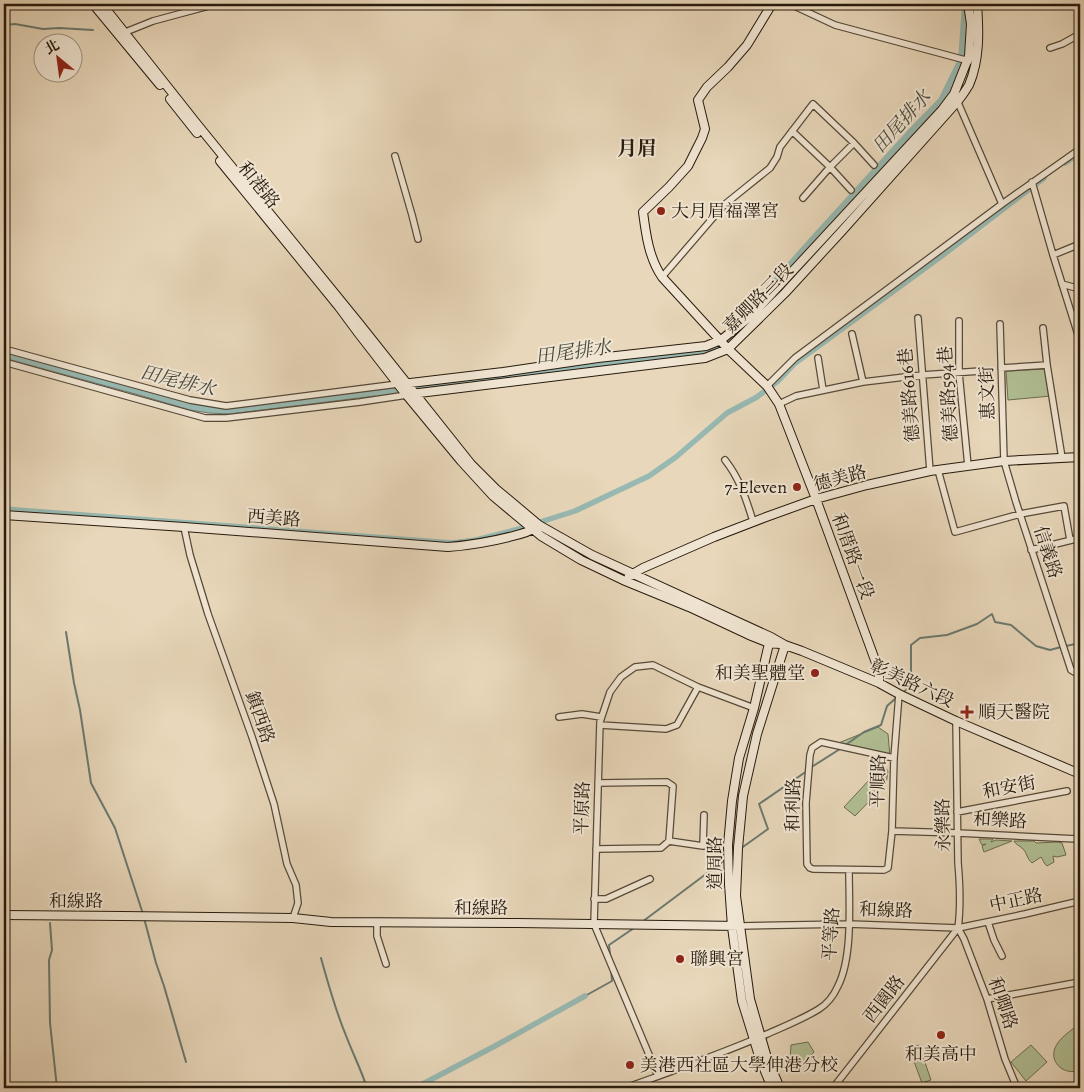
<svg xmlns="http://www.w3.org/2000/svg" width="1084" height="1092" viewBox="0 0 1084 1092" font-family="Alegreya,'Noto Serif TC',serif">
	<style>
		.green { fill: #b1bf94; stroke: #6c6c50 }
		.water { fill: #97b9b2; stroke: #6a7970 }
		.lines { fill: none; stroke-linecap: round; stroke-linejoin: round }
		.stream { stroke: #6a7970; stroke-width: 2 }
		.canal { stroke: #97b9b2; stroke-width: 5.5 }
		.river { stroke: #97b9b2; stroke-width: 10 }
		.street-casing { stroke: #564938; stroke-width: 8 }
		.secondary-casing { stroke: #261a0d; stroke-width: 10 }
		.street { stroke: #f0e5d2; stroke-width: 5.5 }
		.secondary { stroke: #f0e5d2; stroke-width: 8 }
		.poi-dot { fill: #8f2418; stroke: #f0e5d2; stroke-width: 2 }
		.labels { text-anchor: middle; stroke-width: 4; stroke-linejoin: round; paint-order: stroke }
		.street-label { font-size: 18px; fill: #261a0d; stroke: #f0e5d2 }
		.poi-label { font-size: 18px; fill: #261a0d; stroke: #f0e5d2; text-anchor: start }
		.water-label { font-size: 19px; font-style: italic; fill: #484a3f; stroke: #f0e5d2 }
		.quarter-label { font-size: 20px; font-weight: bold; fill: #261a0d; stroke: #f0e5d2 }
	</style>
	<rect width="100%" height="100%" fill="#e8d7ba"/>
	<filter id="stains"><feTurbulence type="fractalNoise" baseFrequency=".004" numOctaves="4"/><feColorMatrix values="0 0 0 0 .2 0 0 0 0 .09 0 0 0 0 .02 0 0 0 .5 -.17"/></filter>
	<radialGradient id="worn" r=".72"><stop offset=".6" stop-color="#630" stop-opacity="0"/><stop offset="1" stop-color="#630" stop-opacity=".3"/></radialGradient>
	<path class="green" d="M1046,369L1051,396L1008,400L1006,371Z
		M878,727L888,734L890,757L836,744Z
		M883,765L888,771L886,784L855,816L844,807Z
		M979,839H993L991,842L996,840L1012,841L984,852L982,846L986,844L982,845Z
		M1014,841H1034L1036,843L1058,842L1062,843L1066,855L1057,857L1053,856L1054,862L1047,866L1045,864L1041,857L1032,863C1027,859 1027,853 1023,849C1019,845 1016,845 1014,841Z
		M1080,1023V1070C1066,1076 1049,1064 1055,1048C1059,1038 1072,1030 1080,1023Z
		M808,1042L814,1052L804,1062L790,1061L791,1045Z
		M919,1045L931,1080L922,1083L909,1048Z
		M1031,1045L1047,1062L1026,1081L1011,1062Z"/>
	<path class="water" d="M4,351L194,404L221,408L387,388L391,394L230,414L209,413L190,410L139,395L4,358Z"/>
	<g class="lines">
		<path class="stream" d="M181,16L229,4
			M4,25L15,24L43,29L59,28L93,30
			M4,480L7,495L8,509
			M66,632L74,683L80,710L91,783L115,828L143,914
			M1066,646L1080,643
			M902,693L906,690L911,682V645L920,638L947,635L977,624L992,614L995,622L1011,625L1036,646L1050,650L1061,647
			M844,746L864,732L881,725L887,706L896,698
			M810,768L840,749
			M740,849L768,829L759,804L807,771
			M144,918L156,963L164,986L186,1062
			M642,922L726,859
			M50,923L52,950L49,960L50,1023L57,1088
			M610,954L609,945L634,928
			M321,958C328,983 335,1009 345,1033C352,1052 361,1069 367,1088
			M585,996L612,981L611,969"/>
		<path class="canal" d="M1065,163L1080,153
			M4,509L452,543L476,540L515,530L575,511L649,476L676,457L727,413L757,397L778,381L794,364L943,255L1044,178
			M415,1088L495,1046L585,996"/>
		<path class="river" d="M763,298L818,236L910,135L943,101L963,60L967,5
			M378,392L532,375L688,353L717,348L728,336"/>
		<g class="street-casing">
			<path id="street" d="M790,4L835,25L969,61
				M123,33L153,21L216,4
				M1050,48L1062,44L1080,34
				M956,98L1002,204
				M792,131L830,167L851,190
				M395,156L412,215L418,239
				M1032,182L1053,255L1080,341
				M803,198L830,167L854,143
				M1053,255L1080,244
				M662,277L724,205L770,168L777,157L780,147L813,104L854,143L874,165
				M1062,284L1080,289
				M918,318L930,471
				M959,321V373L968,466
				M1000,324L1004,461L1016,502L1071,670L1080,675
				M1043,328L1047,365L1062,458
				M852,334L863,382
				M4,349L190,400L226,406L398,384
				M818,358L823,390
				M4,362L205,418H226L360,402L407,395
				M1001,368L1047,365
				M767,386L795,358L1002,204L1080,149
				M779,404L796,396L863,382L922,375L981,371
				M725,460C740,479 746,499 753,521
				M938,470L955,532L1020,514L1064,506L1070,540
				M184,527L190,555L208,614L252,737L274,804L287,864L296,885L298,903L293,918
				M1031,550L1080,538
				M559,717L582,714L601,717
				M956,721L958,863C960,885 961,906 958,928
				M600,725L666,729L677,725L698,687
				M894,758L821,742L812,748L810,755L806,803L807,864L810,868L813,869L884,870L888,868L892,831L894,758L899,694
				M957,812L1067,791
				M892,831L958,833L1077,839L1080,840
				M669,841L703,846L704,815
				M596,849L661,848L669,841L673,786L667,782L598,783
				M594,899H606L650,879
				M377,922V936L386,964
				M988,922L994,940L1002,956
				M740,926L849,924L958,928L1025,914L1080,901
				M958,928L964,939L987,999L1005,1059L1017,1088
				M987,999L1080,982
				M658,1076L594,924L600,722L610,692L621,677L635,667L653,665L698,687L754,708
				M625,1088C673,1071 721,1054 767,1034C785,1026 803,1019 819,1009C827,1004 834,995 838,986C853,956 849,904 849,870
				M833,1088L958,928"/>
		</g>
		<g class="secondary-casing">
			<path id="secondary" d="M93,4L160,85
				M102,4L197,124L358,322L471,464L496,489L539,525L592,555L771,637L785,645L802,651L879,683L899,694L956,721L1080,774
				M772,4L747,45L728,67L707,87L698,100L705,129L702,138L688,166L669,187L643,212C646,235 649,258 662,277L728,349L767,386L779,404L816,499L879,671V683
				M170,99L197,133
				M220,161L339,307L359,334L404,392L461,461L493,496L541,536L581,560L623,580L689,607L749,635L769,643L780,644
				M402,384L503,372L598,358L706,346L721,340L751,316L942,110L954,94L969,56L971,24L968,4
				M411,394L705,358L728,349L785,293L841,232L958,101C962,96 966,90 969,85C980,59 979,31 977,4
				M4,515L184,527L448,547C473,545 490,542 513,536C521,534 529,532 535,528
				M629,576L643,568L714,537L766,517L816,499L867,485L930,471L1004,461L1080,457
				M770,639L754,708L739,758L732,801L728,845L729,884L732,927L742,1001L760,1059L772,1088
				M4,915L122,916L293,918L331,922L518,923L740,926
				M780,1088L767,1058L750,999L736,896L738,848L743,796L757,734L785,645"/>
		</g>
		<use href="#street" class="street"/>
		<use href="#secondary" class="secondary"/>
	</g>
	<g class="poi-dot">
		<circle cx="661" cy="211" r="5"/>
		<circle cx="797" cy="487" r="5"/>
		<circle cx="815" cy="673" r="5"/>
		<path d="M964.5 704.5h5v5h5v5h-5v5h-5v-5h-5v-5h5z"/>
		<circle cx="680" cy="959" r="5"/>
		<circle cx="941" cy="1035" r="5"/>
		<circle cx="630" cy="1065" r="5"/>
	</g>
	<g class="labels">
		<g class="street-label">
			<text transform="translate(259 185) rotate(51)" y="6">和港路</text>
			<text transform="translate(758 298) rotate(-45)" y="6">嘉卿路三段</text>
			<text transform="translate(987 393) rotate(-92)" y="6">惠文街</text>
			<text transform="translate(948 394) rotate(-94)" y="6">德美路594巷</text>
			<text transform="translate(909 395) rotate(-95)" y="6">德美路616巷</text>
			<text transform="translate(840 478) rotate(-15)" y="6">德美路</text>
			<text transform="translate(274 518) rotate(4)" y="6">西美路</text>
			<text transform="translate(1048 552) rotate(72)" y="6">信義路</text>
			<text transform="translate(853 556) rotate(70)" y="6">和厝路一段</text>
			<text transform="translate(912 683) rotate(25)" y="6">彰美路六段</text>
			<text transform="translate(260 717) rotate(71)" y="6">鎮西路</text>
			<text transform="translate(878 781) rotate(-88)" y="6">平順路</text>
			<text transform="translate(1009 787) rotate(-11)" y="6">和安街</text>
			<text transform="translate(793 805) rotate(-89)" y="6">和利路</text>
			<text transform="translate(582 808) rotate(-88)" y="6">平原路</text>
			<text transform="translate(1000 820) rotate(3)" y="6">和樂路</text>
			<text transform="translate(943 825) rotate(-91)" y="6">永樂路</text>
			<text transform="translate(715 863) rotate(-90)" y="6">道周路</text>
			<text transform="translate(1016 900) rotate(-12)" y="6">中正路</text>
			<text x="76" y="907">和線路</text>
			<text x="481" y="914">和線路</text>
			<text transform="translate(886 910) rotate(2)" y="6">和線路</text>
			<text transform="translate(831 934) rotate(-86)" y="6">平等路</text>
			<text transform="translate(884 999) rotate(-52)" y="6">西園路</text>
			<text transform="translate(1003 1003) rotate(71)" y="6">和卿路</text>
		</g>
		<g class="poi-label">
			<text x="671" y="217">大月眉福澤宮</text>
			<text x="787" y="493" text-anchor="end">7-Eleven</text>
			<text x="805" y="679" text-anchor="end">和美聖體堂</text>
			<text x="978" y="718">順天醫院</text>
			<text x="690" y="965">聯興宮</text>
			<text x="941" y="1060" text-anchor="middle">和美高中</text>
			<text x="640" y="1071">美港西社區大學伸港分校</text>
		</g>
		<g class="water-label">
			<text transform="translate(901 121) rotate(-48)" y="7">田尾排水</text>
			<text transform="translate(573 351) rotate(-8)" y="7">田尾排水</text>
			<text transform="translate(178 380) rotate(14)" y="7">田尾排水</text>
		</g>
		<g class="quarter-label">
			<text x="637" y="155">月眉</text>
		</g>
	</g>
	<rect width="1084" height="1092" fill="none" stroke="#e8d7ba" stroke-width="20"/>
	<rect x="5" y="5" width="1074" height="1082" fill="none" stroke="#261a0d" stroke-width="2.5"/>
	<rect x="10" y="10" width="1064" height="1072" fill="none" stroke="#261a0d"/>
	<g transform="translate(58 58) rotate(331)"><circle r="24" fill="#f0e5d2" stroke="#9f9483"/>
	<path d="M0-4L9 19L0 12L-9 19Z" fill="#8f2418"/>
	<text y="-8" font-size="14" font-weight="bold" text-anchor="middle" fill="#261a0d">北</text>
	</g>
	<rect width="100%" height="100%" filter="url(#stains)"/>
	<rect width="100%" height="100%" fill="url(#worn)"/>
</svg>
